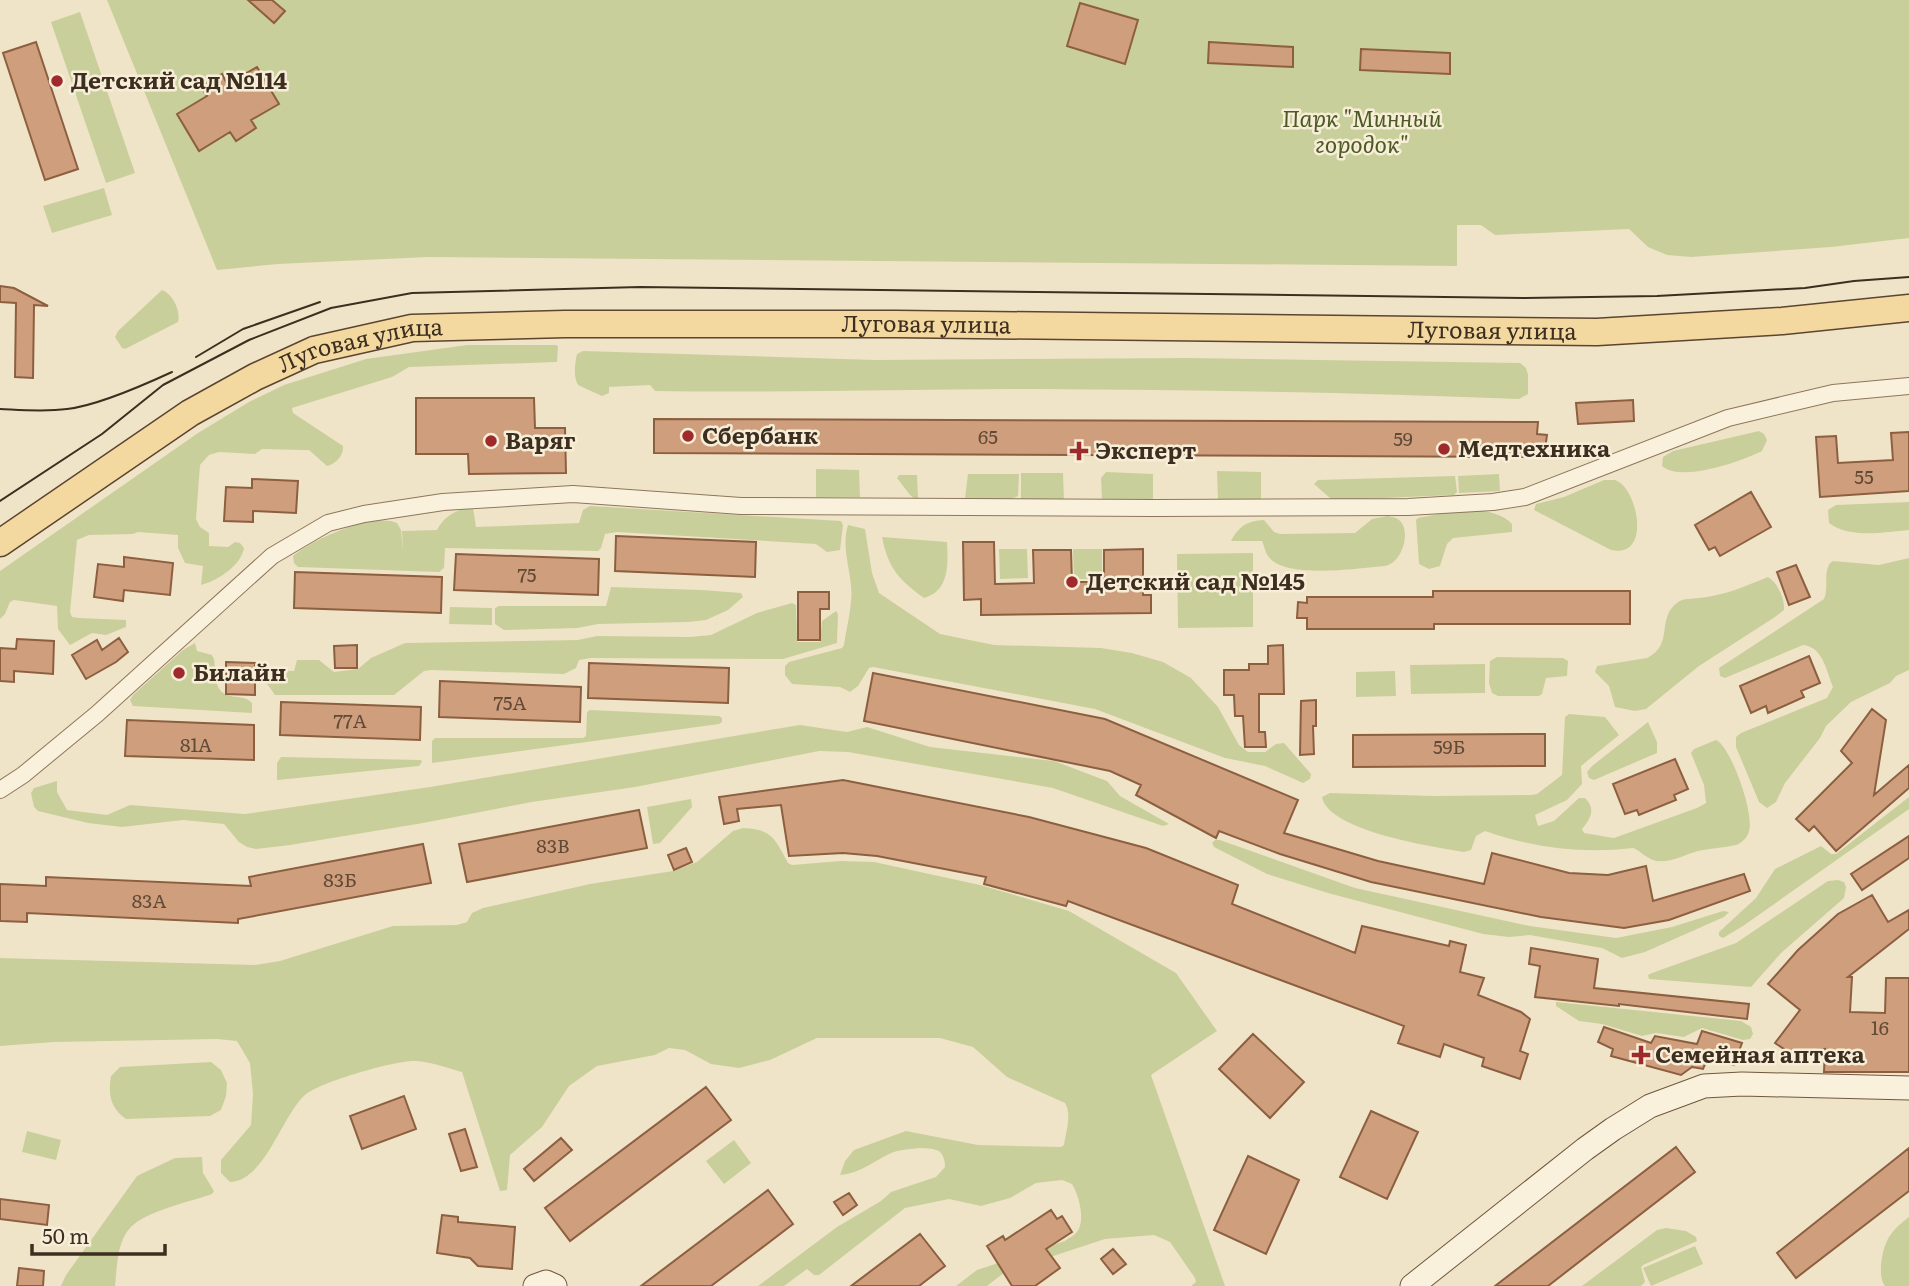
<svg xmlns="http://www.w3.org/2000/svg" width="1909" height="1286" viewBox="0 0 1909 1286" font-family="Literata,serif">
	<style>
		.green { fill: #c9cf9b }
		.building { fill: #cf9f7d; stroke: #8d5f41; stroke-width: 2 }
		.lines { fill: none; stroke-linecap: round; stroke-linejoin: round }
		.street-casing { stroke: #8d765c; stroke-width: 18 }
		.secondary-casing { stroke: #6f573f; stroke-width: 25 }
		.primary-casing { stroke: #5b4430; stroke-width: 29 }
		.street { stroke: #faf1dc; stroke-width: 16 }
		.secondary { stroke: #faf1dc; stroke-width: 23 }
		.primary { stroke: #f3d9a0; stroke-width: 26 }
		.tram { stroke: #3d2e20; stroke-width: 2 }
		.poi-dot { fill: #9e2a2b; stroke: #f7eed8; stroke-width: 2.5 }
		.labels { text-anchor: middle; stroke-width: 5; stroke-linejoin: round; paint-order: stroke }
		.number-label { font-size: 19px; fill: #624a37 }
		.poi-label { font-size: 23px; font-weight: bold; fill: #3d2e20; stroke: #f7eed8; text-anchor: start }
		.park-label { font-size: 23px; font-style: italic; fill: #4d5a26; stroke: #f7eed8 }
		.street-label { font-size: 23px; fill: #3d2e20; stroke: #f7eed8 }
	</style>
	<rect width="100%" height="100%" fill="#f0e4c8"/>
	<path class="green" d="M107,0H1909V238L1831,247L1691,257L1667,255L1648,247L1629,229L1495,235L1481,225H1457V266L428,257L278,264L217,270Z
		M80,12L135,173L106,183L51,22Z
		M104,188L112,215L52,233L43,206Z
		M162,290C173,294 181,311 178,322L125,349L122,348L115,337L118,331Z
		M467,345H556L558,346L557,362L409,367L392,377L292,408L293,413L343,446C344,455 336,464 327,466L309,450H303L262,449L255,454L219,452L209,455L200,465L196,519L200,527L209,533V546L228,547L235,542L240,543L244,548C241,566 217,581 201,585L203,566L185,563L178,548V535L138,532L133,534L89,535L77,540L70,612L72,617L79,618L126,620V627L106,635L92,633L70,645L58,629L57,606L14,600L10,602L5,614L0,619V571L198,433L249,402L284,385L366,359Z
		M583,351L875,360L1189,358L1520,363L1526,368L1528,375V394L1519,399C1357,392 1194,390 1032,389C906,389 781,393 655,391L650,385L609,387V393L602,396L578,385C573,377 575,363 577,354Z
		M1759,431L1764,434L1767,440L1762,451C1742,461 1681,483 1662,466L1663,457L1673,451Z
		M816,469L859,470L860,497H816Z
		M1217,471L1261,472V499L1218,500Z
		M1106,472L1153,474V500L1151,502L1102,500L1101,478Z
		M1021,473H1063L1064,502H1021Z
		M968,474H1019L1018,496L1002,503L917,501L910,495L897,478L899,475H917L918,498H965Z
		M1499,474L1500,491L1459,493L1458,476Z
		M1455,476L1457,492L1454,495L1337,500L1331,499L1314,484L1318,480Z
		M1604,480C1605,480 1614,480 1615,480C1637,486 1653,559 1611,550L1534,510L1536,504L1564,497Z
		M1909,502V530C1884,532 1850,539 1829,523L1828,510L1836,505Z
		M590,506L841,521L843,525L840,550L827,552L816,544L617,532L605,534L601,548L598,551L445,548L444,568L439,572L298,567L294,563L293,556C313,539 373,512 397,523L401,530L403,552L402,531L437,530C443,517 459,507 473,508L476,527L579,523L583,510Z
		M1474,510C1488,511 1503,514 1512,524V532L1453,538L1447,544L1440,566L1429,569L1419,564L1416,520L1418,518L1454,511Z
		M1388,516C1391,517 1396,517 1399,520C1411,529 1404,562 1385,566C1359,568 1284,580 1268,556C1265,552 1264,545 1262,541H1231C1239,526 1247,521 1264,520L1274,532L1280,534L1355,533L1372,519Z
		M848,525L865,529L872,573L879,593L940,634L994,645L1101,648L1132,653L1163,662L1191,678L1218,707L1239,745L1248,752H1265L1276,744L1284,743L1311,774L1310,779L1303,783L1265,766L1225,758L1095,709L873,667L869,668L858,686L850,692L840,687L792,684L785,675V666L789,662L842,648L844,645C846,630 850,616 851,601C854,576 840,550 848,525Z
		M882,537L947,542C948,563 950,591 924,598C899,580 888,568 882,537Z
		M999,549H1027L1028,578L1000,579Z
		M1073,549H1102V579H1074Z
		M1253,553V627L1178,628L1177,554Z
		M1909,558V670L1896,676L1890,683L1851,702L1826,726L1820,738L1785,783L1776,802L1767,808L1759,802L1736,747V737L1741,733L1827,698L1833,687C1826,670 1823,647 1803,645L1725,678L1720,676L1719,668L1824,599C1829,588 1823,574 1830,563L1833,561L1879,565Z
		M1768,577C1778,583 1785,599 1784,610L1775,617L1699,666L1646,709L1635,711L1615,707L1609,686L1595,672L1597,666L1647,658C1675,644 1655,619 1678,602C1684,598 1692,599 1699,598C1726,595 1743,587 1768,577Z
		M611,587L702,590L741,593L743,597L728,610L706,620L688,622L598,624L577,628L504,630L495,624V608L499,606H606Z
		M792,603L796,605L797,642H820L822,621L836,611L838,614L837,643L783,659L591,658L579,660L576,668L564,674L431,670L424,671L394,695H275L263,678L264,670L294,671L297,660H319L334,672L358,669L371,658L405,643L578,640L597,636L690,637L711,635L757,613Z
		M450,607L492,608V625L449,624Z
		M195,643L197,651L212,655L214,659C217,679 212,695 237,697C244,698 247,698 252,703V713L133,706L130,700L133,695L183,650Z
		M1497,657L1563,658L1568,661L1567,676L1546,678L1542,694L1539,696H1498L1492,693L1489,683L1490,661Z
		M1485,664V693L1411,694L1410,665Z
		M1395,671L1396,696L1356,697V672Z
		M590,710L719,716L722,718V722L719,724L432,763V741L435,738H583L586,736L587,712Z
		M1569,714L1605,717L1619,735L1581,766L1582,784L1567,800L1535,815L1538,826L1554,821L1579,798H1585C1596,809 1591,818 1582,829L1584,833L1614,838L1697,808L1706,803L1704,785L1691,753L1694,749L1716,740C1731,746 1757,819 1748,834C1746,839 1741,843 1736,845C1724,848 1711,848 1698,851C1684,855 1671,863 1656,861C1647,859 1641,851 1633,848C1582,854 1533,848 1485,831L1476,836L1471,850L1464,852C1434,847 1328,831 1322,797L1330,793L1434,796L1531,795L1537,794L1562,775L1565,717Z
		M1648,722L1657,742V753L1594,780L1589,778L1587,772L1592,766Z
		M800,725L847,732L867,727L930,747L1054,761L1107,781L1120,796L1169,824L1163,826L1053,788L848,752L819,751L635,787L532,802L423,823L290,845L256,849L247,847L239,842L224,824L183,820L122,827L88,823L38,811L34,807L31,793L34,788L57,781V792L67,810L107,815L130,805L245,814L430,787Z
		M281,757L421,760L422,762L419,766L277,780V763Z
		M1909,797V809L1743,926L1723,938L1719,936V932L1756,898L1775,869L1821,846L1831,854H1836Z
		M691,799L692,807L660,843L653,844L647,807Z
		M743,828C772,829 775,839 788,863L792,865L840,861L874,862L980,885L1069,911L1176,973L1217,1031L1151,1075L1225,1286H1191L1196,1282L1195,1278L1170,1242L1154,1235L1105,1239L1005,1272L987,1286H956L977,1270L1065,1241C1068,1238 1072,1237 1075,1234C1087,1224 1079,1195 1072,1184L1062,1180L1036,1183L1010,1198L981,1206L949,1199L905,1208L819,1275H814L807,1269L784,1286H758L837,1227L881,1201L891,1192L936,1177L945,1167C945,1162 944,1156 940,1152C932,1145 900,1149 891,1153C874,1161 859,1174 840,1175L845,1161L854,1150L906,1131L978,1145L1061,1147L1064,1145C1066,1131 1072,1115 1065,1103L1007,1077L973,1047L940,1038H817L770,1060L739,1068L711,1064L685,1050L669,1048L655,1055L597,1066L569,1086L542,1127L510,1155L507,1190L500,1191L462,1072C447,1068 429,1061 414,1061C393,1061 320,1082 305,1095C282,1115 265,1181 230,1182L221,1173V1160L251,1125L253,1094L250,1063L237,1041L217,1039L54,1042L0,1046V958L255,965L280,961L393,926L457,925L467,922L472,913L483,908L590,884L673,871L697,862L733,831Z
		M1215,840H1220L1355,888L1530,926L1616,938L1672,927L1723,911L1729,912L1724,917L1645,952L1622,958L1602,948L1530,935L1509,937L1483,934L1328,893L1267,874L1214,847L1212,843Z
		M1838,880L1844,882L1846,887L1844,898L1781,953L1751,987L1649,979L1648,975L1652,973L1736,943L1828,881Z
		M1556,1002L1741,1021L1751,1027L1753,1034L1750,1039L1743,1040L1702,1028L1684,1037L1656,1033L1642,1036L1602,1024L1579,1021L1556,1006Z
		M211,1062L221,1070L227,1083L226,1096L221,1110L210,1116L126,1119C110,1108 108,1094 111,1076L120,1067Z
		M27,1131L61,1140L56,1160L22,1152Z
		M734,1140L751,1163L724,1184L706,1161Z
		M202,1157L203,1173L214,1191L212,1194C190,1202 145,1211 130,1228C117,1242 117,1267 115,1286H61L66,1275L137,1176L175,1158Z
		M1909,1217V1286H1885C1877,1276 1882,1248 1889,1237C1894,1229 1901,1223 1909,1217Z
		M1666,1228L1686,1231L1696,1237L1697,1241L1643,1265L1641,1267L1645,1282L1641,1286H1582L1657,1230Z
		M1695,1246L1703,1264L1651,1286L1643,1268Z"/>
	<path class="building" d="M248,0H272L285,11L274,23Z
		M1080,3L1138,20L1125,64L1067,46Z
		M36,42L78,169L45,180L3,53Z
		M1209,42L1293,47V67L1208,63Z
		M1361,49L1450,53V74L1360,70Z
		M257,67L279,104L251,120L256,128L236,141L230,132L199,151L177,114L207,96L201,87L222,74L227,84Z
		M0,286L14,288L48,306L34,305L33,378L15,377L16,303L0,302Z
		M416,398H534L535,428H565L566,473L469,474L468,454H416Z
		M1633,400L1634,421L1578,424L1576,403Z
		M654,419L1538,422L1537,434L1547,435L1544,457L654,453Z
		M1909,432V491L1820,497L1816,437L1836,436L1838,463L1893,460L1891,433Z
		M252,479L298,481L296,513L253,511V522L224,521L226,487L252,488Z
		M1751,492L1771,527L1720,556L1715,547L1709,550L1695,525Z
		M616,536L756,542L755,577L615,571Z
		M963,542H994L995,584L1034,583L1033,550H1071L1072,582H1104V550L1143,549V595H1151V613L981,615V599L964,600Z
		M456,554L599,559L598,595L454,590Z
		M124,557L173,563L170,595L124,590L123,601L94,597L98,564L124,567Z
		M1796,565L1810,597L1789,605L1777,572Z
		M295,572L442,577L441,613L294,608Z
		M1433,591H1630V624H1434V629H1307V618H1297L1298,602L1307,603V597H1433Z
		M798,592H829V609H820V640H798Z
		M119,638L128,652L116,662L86,679L72,655L97,640L102,650Z
		M17,639L54,641L53,674L14,671V682L0,681V648L16,649Z
		M357,645V668H335L334,646Z
		M1283,645L1284,694H1259V732H1265L1266,747H1245L1243,716H1235L1234,695H1224V670H1249V664H1268V646Z
		M1809,656L1820,683L1801,691L1804,697L1768,713L1766,706L1751,713L1740,686Z
		M226,662L255,663V695L226,694Z
		M589,663L729,668L728,703L588,698Z
		M873,673L1105,719L1298,800L1284,833L1378,861L1484,884L1492,853L1569,873L1608,875L1646,866L1653,901L1744,874L1750,891L1669,920L1624,928L1541,917L1371,882L1280,854L1219,831L1216,838L1136,795L1141,785L1110,771L864,721Z
		M440,681L581,687L580,722L439,717Z
		M1316,700V726H1313L1314,754L1300,755L1301,701Z
		M281,702L421,707L420,740L280,735Z
		M1872,709L1886,720L1874,795L1909,765V788L1836,851L1814,826L1809,831L1796,819L1852,763L1841,751Z
		M127,720L254,725V760L125,756Z
		M1545,734V766L1353,767V735Z
		M1675,759L1688,789L1674,795L1676,800L1639,815L1637,810L1625,814L1613,784Z
		M843,780L1029,817L1146,848L1238,885L1232,904L1355,953L1362,926L1449,946L1450,941L1466,945L1460,972L1484,978L1478,995L1521,1012L1530,1019L1520,1051L1528,1054L1520,1079L1482,1066L1484,1058L1444,1044L1440,1057L1398,1043L1404,1026L1068,901L1066,906L984,884L986,877L877,856L843,853L789,856L781,805L737,809L739,821L724,824L719,797Z
		M639,810L647,848L467,882L459,844Z
		M1909,836V858L1862,890L1851,874Z
		M423,844L431,883L238,919V923L27,913V922L0,921V884L46,886V877L251,886L249,877Z
		M686,848L692,862L674,870L668,855Z
		M1872,895L1888,922L1909,910V929L1848,977H1852L1850,1012L1885,1013L1886,978H1909V1072H1824L1825,1049L1790,1053L1775,1043L1800,1010L1768,984L1798,950L1838,914Z
		M1531,948L1598,959L1594,988L1749,1004L1747,1019L1619,1004V1006L1535,997L1540,966L1529,964Z
		M1604,1027L1651,1043L1655,1036L1697,1044L1702,1031L1742,1043L1734,1065L1708,1058L1703,1069L1692,1067L1681,1075L1611,1056L1613,1049L1598,1042Z
		M1253,1034L1304,1082L1270,1118L1219,1069Z
		M706,1087L731,1120L570,1241L545,1208Z
		M404,1096L416,1129L362,1149L350,1116Z
		M1371,1111L1418,1132L1387,1199L1340,1177Z
		M465,1129L477,1167L461,1171L449,1134Z
		M561,1138L572,1150L534,1181L524,1169Z
		M1676,1147L1695,1172L1548,1286H1495Z
		M1909,1148V1191L1796,1278L1777,1253Z
		M1248,1156L1299,1180L1266,1254L1214,1230Z
		M768,1190L793,1224L755,1253L711,1286H641Z
		M849,1193L857,1205L843,1215L834,1202Z
		M0,1199L49,1205L47,1225L0,1219Z
		M1051,1210L1057,1219L1062,1216L1072,1232L1046,1249L1060,1268L1035,1286H1012L987,1246L1003,1236L1005,1240Z
		M442,1215L458,1217V1222L515,1227L512,1269L478,1266L470,1258L437,1253Z
		M920,1234L945,1266L919,1286H851Z
		M1113,1249L1126,1264L1113,1274L1101,1259Z
		M19,1268L44,1271L43,1286H17Z"/>
	<g class="lines">
		<g class="street-casing">
			<path id="street" d="M0,790L23,775L97,714L272,556L328,523L364,514L443,502L573,494L741,506L1154,508L1408,507L1493,502L1525,497L1728,418L1833,393L1909,386"/>
		</g>
		<g class="secondary-casing">
			<path id="secondary" d="M535,1286L546,1282L555,1286
				M1412,1286L1585,1149L1613,1129L1650,1106L1704,1086L1742,1084L1909,1088"/>
		</g>
		<g class="primary-casing">
			<g id="primary">
				<path id="s1" d="M0,543L190,413L255,377L314,350L412,328L565,324H896L1597,332L1782,321L1909,308"/>
			</g>
		</g>
		<use href="#street" class="street"/>
		<use href="#secondary" class="secondary"/>
		<use href="#primary" class="primary"/>
		<path class="tram" d="M196,357L243,329L320,302
			M0,409C22,410 45,412 67,409C95,406 146,384 172,372
			M0,501L102,434L163,385L249,340L331,308L412,293L640,287L1523,298L1657,296L1805,288L1854,281L1909,277"/>
	</g>
	<g class="poi-dot">
		<circle cx="57" cy="81" r="7"/>
		<circle cx="688" cy="436" r="7"/>
		<circle cx="491" cy="441" r="7"/>
		<circle cx="1444" cy="449" r="7"/>
		<path d="M1075.5 440.5h7v7h7v7h-7v7h-7v-7h-7v-7h7z"/>
		<circle cx="1072" cy="582" r="7"/>
		<circle cx="179" cy="673" r="7"/>
		<path d="M1637.5 1044.5h7v7h7v7h-7v7h-7v-7h-7v-7h7z"/>
	</g>
	<g class="labels">
		<g class="number-label">
			<text x="988" y="444">65</text>
			<text x="1403" y="446">59</text>
			<text x="1864" y="484">55</text>
			<text x="527" y="582">75</text>
			<text x="510" y="710">75А</text>
			<text x="350" y="728">77А</text>
			<text x="196" y="752">81А</text>
			<text x="1449" y="754">59Б</text>
			<text x="553" y="853">83В</text>
			<text x="340" y="887">83Б</text>
			<text x="149" y="908">83А</text>
			<text x="1880" y="1035">16</text>
		</g>
		<g class="poi-label">
			<text x="71" y="89">Детский сад №114</text>
			<text x="702" y="444">Сбербанк</text>
			<text x="505" y="449">Варяг</text>
			<text x="1458" y="457">Медтехника</text>
			<text x="1095" y="459">Эксперт</text>
			<text x="1086" y="590">Детский сад №145</text>
			<text x="193" y="681">Билайн</text>
			<text x="1655" y="1063">Семейная аптека</text>
		</g>
		<g class="park-label">
			<text x="1362" y="127">Парк "Минный<tspan x="1362" dy="26">городок"</tspan></text>
		</g>
		<g class="street-label">
			<text dy="8" stroke="none"><textPath href="#s1" startOffset="984">Луговая улица</textPath></text>
			<text dy="8" stroke="none"><textPath href="#s1" startOffset="1550">Луговая улица</textPath></text>
			<text dy="8" stroke="none"><textPath href="#s1" startOffset="416">Луговая улица</textPath></text>
		</g>
	</g>
	<path d="M32 1244v10h133v-10" fill="none" stroke="#3d2e20" stroke-width="3.5"/>
	<text x="42" y="1244" font-size="21" fill="#3d2e20" stroke="#f7eed8" stroke-width="5" paint-order="stroke">50 m</text>
</svg>
